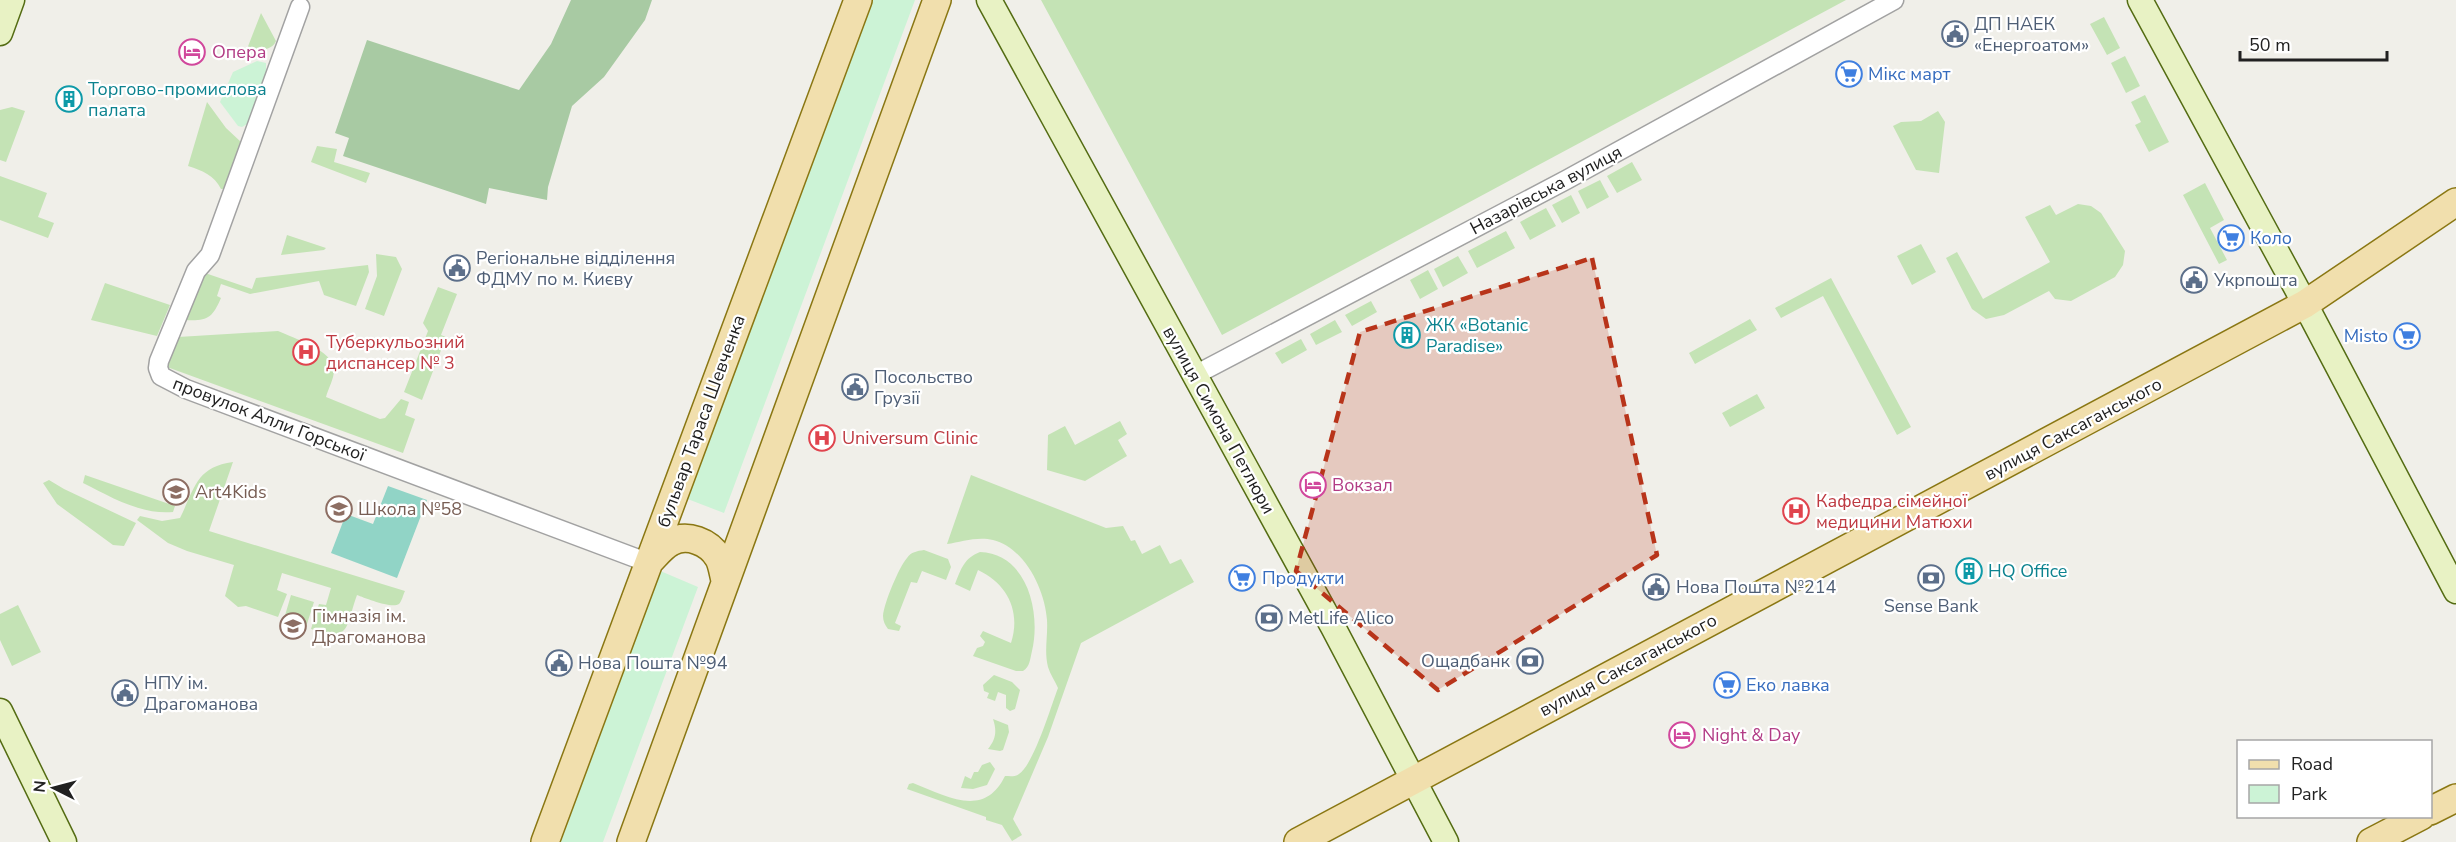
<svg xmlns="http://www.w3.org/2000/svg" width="2456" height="842" viewBox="0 0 2456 842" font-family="'Nunito Sans',sans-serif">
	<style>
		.grass { fill: #c4e3b5 }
		.forest { fill: #a8caa3 }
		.park { fill: #ccf3d6 }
		.pitch { fill: #91d4c6 }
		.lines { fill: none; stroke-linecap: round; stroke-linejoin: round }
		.street-casing { stroke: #a2a2a2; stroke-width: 21 }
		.secondary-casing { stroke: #546c13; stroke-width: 27 }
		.primary-casing { stroke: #8a7713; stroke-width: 30 }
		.street { stroke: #fff; stroke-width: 18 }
		.secondary { stroke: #e8f2c4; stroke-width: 24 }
		.primary { stroke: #f1dfad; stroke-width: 27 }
		.marked { fill: #b8341a; fill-opacity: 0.2; stroke: #b8341a; stroke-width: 4.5; stroke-dasharray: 12 8; stroke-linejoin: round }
		.labels { text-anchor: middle; stroke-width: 4.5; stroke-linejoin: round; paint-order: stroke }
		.service-label { font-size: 18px; fill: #4e5e75; stroke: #fff; text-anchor: start }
		.hotel-label { font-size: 18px; fill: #b23c85; stroke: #fff; text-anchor: start }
		.shop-label { font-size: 18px; fill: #366cbe; stroke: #fff; text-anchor: start }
		.culture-label { font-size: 18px; fill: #0d838f; stroke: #fff; text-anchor: start }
		.street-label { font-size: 18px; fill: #212121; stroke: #fff }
		.health-label { font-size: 18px; fill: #be3a42; stroke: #fff; text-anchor: start }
		.education-label { font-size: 18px; fill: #785e54; stroke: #fff; text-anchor: start }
	</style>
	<rect width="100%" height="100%" fill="#f0efe9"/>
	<path class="grass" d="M1041,0H1846L1222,335Z
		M261,13L276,41C272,51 256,52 247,49Z
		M2104,17L2120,48L2107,55L2090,24Z
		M2125,56L2140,86L2126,93L2111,63Z
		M2145,95L2169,142L2149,152L2135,125L2141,122L2131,102Z
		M207,102L226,128L241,142L224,189H221C214,175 203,171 188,166Z
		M12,107L25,111L6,162L0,160V110Z
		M1938,111L1945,122L1939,173L1916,170L1893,126L1901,122L1921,121Z
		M317,146L337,149L334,162L370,173L366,183L311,162Z
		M1632,162L1642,180L1617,193L1607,176Z
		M0,176L47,193L38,217L54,223L48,238L0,220Z
		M1600,180L1609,197L1587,209L1578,191Z
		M2205,183L2224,220L2210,228L2227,260L2219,264L2183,195Z
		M1571,195L1580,213L1562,223L1552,205Z
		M2078,204L2091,206L2101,213L2125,251L2123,265L2115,277L2071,301L2055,299L2049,291L2004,315L1986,319L1972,309L1946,258L1957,252L1983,299L2050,262L2025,217L2050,205L2056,215Z
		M1546,208L1556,226L1530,240L1520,222Z
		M1506,231L1515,248L1477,268L1468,251Z
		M287,235L326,248L324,250L281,255Z
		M1921,244L1936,272L1912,285L1897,256Z
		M376,254L396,257L402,269L384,316L365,309L377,276Z
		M1458,256L1468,273L1443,287L1434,269Z
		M368,265L369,272L356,306L324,295L319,281L250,294L221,284L217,296L221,298C212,319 207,321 185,320L205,273L252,289L256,278Z
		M1428,270L1438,289L1420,299L1410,280Z
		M1831,278L1911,427L1897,435L1823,296L1781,318L1775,308Z
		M105,283L170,305L157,336L91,320Z
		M438,287L457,294L441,335L446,337L422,400L404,392L428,331L423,323Z
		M1371,301L1377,312L1352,326L1345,315Z
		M1750,319L1757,330L1695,364L1689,353Z
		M1335,320L1342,332L1316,345L1310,334Z
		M278,331C293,338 335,351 334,370C334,379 328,389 326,397L380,419L385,418L401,399L409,402L405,415L415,419L403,453L167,367L178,337Z
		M1301,339L1307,350L1282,364L1275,353Z
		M1757,394L1765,408L1730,427L1722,413Z
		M1120,421L1127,434L1118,440L1127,456L1085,481L1047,470L1048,435L1065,426L1075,445Z
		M233,462L209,531L405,591C403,595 402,601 399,604C392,609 365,598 357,595C345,628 351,643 311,629L319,604L326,605L331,588L282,573L277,590L287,594L278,617L246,606L238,607L225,596L234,565L187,551L168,543L137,520L140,516L162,521L180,518C195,488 196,467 233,462Z
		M85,475L175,506L173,512C141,515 111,497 83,483Z
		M971,475L1106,528L1123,526L1131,541L1135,540L1142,554L1160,545L1170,564L1181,559L1194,582L1081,643L1048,737L1013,819L1022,835L1012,841L1002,825L986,820V817L907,789L909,784L913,783C947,796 984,819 1005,776C1010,776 1015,777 1019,774C1034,764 1051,706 1058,688C1055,681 1050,674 1048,667C1044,651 1048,636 1047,620C1045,590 1025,548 993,540C978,536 961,542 947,544Z
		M49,480L64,489L136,523L124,546L113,545L57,504L43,483Z
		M924,550L948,559L951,567L946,580L922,571L917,583L911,582L895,623L901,626L899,631L888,629C885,625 883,621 883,616C884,603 899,567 907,558C911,552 917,551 924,550Z
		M980,552C1028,554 1041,613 1032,651C1030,659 1030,667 1023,671H1016L973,656L977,648L983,646L985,642L980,636L983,631L1011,643C1021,612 1008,584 978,570L970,591L955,584C961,569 964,558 980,552Z
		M291,595L314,602L306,627L284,619Z
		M18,605L41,652L12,666L0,640V614Z
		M994,675L1012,682L1020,690L1015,709L1010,711L1006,708V695L998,692L995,701L987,698L989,693L984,691L983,685Z
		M993,719L1008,725L1009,732L1003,750L1000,751L988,749C996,739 997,731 993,719Z
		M990,762L995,769L987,785L973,789L961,788L965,776L971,779L974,772H978L982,765Z"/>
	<path class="forest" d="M571,0H652L645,20L604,77L572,106L548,187L547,200L489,188L486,204L343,156L349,138L335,133L367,40L519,90L551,44Z"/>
	<path class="park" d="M868,0H915L724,513L685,498Z
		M257,61L266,63V73L249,123L242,127L238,126L220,102L233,72Z
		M658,570L698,587L603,842H561Z"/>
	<path class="pitch" d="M388,486L427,500L397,578L331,553L346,514L373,524Z"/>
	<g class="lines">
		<g class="street-casing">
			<path id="street" d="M300,7L210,255L196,271L159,361L158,368L161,376L186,389L649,563
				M1195,375L1566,180L1894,0"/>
		</g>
		<g class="secondary-casing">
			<path id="secondary" d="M989,0L1333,627L1446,842
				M2140,0L2305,304L2456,591
				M0,33L12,0
				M0,711L64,842"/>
		</g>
		<g class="primary-casing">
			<path id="primary" d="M650,561C656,555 663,546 671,542C687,533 709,542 718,557C722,563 723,573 725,580
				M2430,811L2456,798
				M545,842L858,0
				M631,842L937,0
				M1298,842L2305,304L2456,202
				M2371,842L2421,816"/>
		</g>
		<use href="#street" class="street"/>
		<use href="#secondary" class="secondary"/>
		<use href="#primary" class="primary"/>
	</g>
	<path class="marked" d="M1592,258L1657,555L1438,690L1296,571L1360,332Z"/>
	<defs>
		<g id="civic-ring" transform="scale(1.35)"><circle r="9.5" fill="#fff" stroke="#5c6f8a" stroke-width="1.5"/><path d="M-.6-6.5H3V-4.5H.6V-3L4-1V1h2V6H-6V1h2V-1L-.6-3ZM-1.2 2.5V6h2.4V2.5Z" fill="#5c6f8a"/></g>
		<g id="hotel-ring" transform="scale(1.35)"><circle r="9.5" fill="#fff" stroke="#d1479c" stroke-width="1.5"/><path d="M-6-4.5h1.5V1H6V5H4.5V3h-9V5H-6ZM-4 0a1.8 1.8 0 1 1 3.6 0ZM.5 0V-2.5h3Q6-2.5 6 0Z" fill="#d1479c"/></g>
		<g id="supermarket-ring" transform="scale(1.35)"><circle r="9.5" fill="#fff" stroke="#3f7fe0" stroke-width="1.5"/><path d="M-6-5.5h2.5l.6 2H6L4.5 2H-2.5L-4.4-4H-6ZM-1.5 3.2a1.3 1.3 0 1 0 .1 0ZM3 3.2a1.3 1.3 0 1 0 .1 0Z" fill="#3f7fe0"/></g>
		<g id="building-ring" transform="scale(1.35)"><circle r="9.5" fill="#fff" stroke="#0f9aa8" stroke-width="1.5"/><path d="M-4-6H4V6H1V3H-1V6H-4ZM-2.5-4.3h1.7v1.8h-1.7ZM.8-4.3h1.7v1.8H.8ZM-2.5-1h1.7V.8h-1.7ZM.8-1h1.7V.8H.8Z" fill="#0f9aa8"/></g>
		<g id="hospital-ring" transform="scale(1.35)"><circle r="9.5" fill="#fff" stroke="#e0444e" stroke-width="1.5"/><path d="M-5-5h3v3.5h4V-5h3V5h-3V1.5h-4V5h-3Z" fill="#e0444e"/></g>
		<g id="school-ring" transform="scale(1.35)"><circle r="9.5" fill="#fff" stroke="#8d6e63" stroke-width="1.5"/><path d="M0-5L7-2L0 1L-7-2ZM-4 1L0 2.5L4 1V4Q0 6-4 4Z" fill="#8d6e63"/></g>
		<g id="bank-ring" transform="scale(1.35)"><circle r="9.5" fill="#fff" stroke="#5c6f8a" stroke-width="1.5"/><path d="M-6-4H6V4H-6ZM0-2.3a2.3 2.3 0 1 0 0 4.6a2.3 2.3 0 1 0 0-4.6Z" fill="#5c6f8a"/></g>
	</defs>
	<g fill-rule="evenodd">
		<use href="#civic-ring" x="1955" y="34"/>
		<use href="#hotel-ring" x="192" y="52"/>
		<use href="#supermarket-ring" x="1849" y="74"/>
		<use href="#building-ring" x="69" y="99"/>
		<use href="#supermarket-ring" x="2231" y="238"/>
		<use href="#civic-ring" x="457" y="268"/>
		<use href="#civic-ring" x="2194" y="280"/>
		<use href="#building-ring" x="1407" y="335"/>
		<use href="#supermarket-ring" x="2407" y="336"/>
		<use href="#hospital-ring" x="306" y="352"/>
		<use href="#civic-ring" x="855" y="387"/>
		<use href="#hospital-ring" x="822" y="438"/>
		<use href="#hotel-ring" x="1313" y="485"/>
		<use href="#school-ring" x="176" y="492"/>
		<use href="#school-ring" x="339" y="509"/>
		<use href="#hospital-ring" x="1796" y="511"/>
		<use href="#building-ring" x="1969" y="571"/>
		<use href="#supermarket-ring" x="1242" y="578"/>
		<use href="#bank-ring" x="1931" y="578"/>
		<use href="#civic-ring" x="1656" y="587"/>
		<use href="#bank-ring" x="1269" y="618"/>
		<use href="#school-ring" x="293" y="626"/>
		<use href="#bank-ring" x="1530" y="661"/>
		<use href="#civic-ring" x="559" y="663"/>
		<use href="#supermarket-ring" x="1727" y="685"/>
		<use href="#civic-ring" x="125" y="693"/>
		<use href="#hotel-ring" x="1682" y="735"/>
	</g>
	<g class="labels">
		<g class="service-label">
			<text x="1974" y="30">ДП НАЕК<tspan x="1974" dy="21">«Енергоатом»</tspan></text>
			<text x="476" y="264">Регіональне відділення<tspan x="476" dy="21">ФДМУ по м. Києву</tspan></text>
			<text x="2214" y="286">Укрпошта</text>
			<text x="874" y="383">Посольство<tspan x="874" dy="21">Грузії</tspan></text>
			<text x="1676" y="593">Нова Пошта №214</text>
			<text x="1931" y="612" text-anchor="middle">Sense Bank</text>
			<text x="1288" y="624">MetLife Alico</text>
			<text x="1510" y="667" text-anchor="end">Ощадбанк</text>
			<text x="578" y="669">Нова Пошта №94</text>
			<text x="144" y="689">НПУ ім.<tspan x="144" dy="21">Драгоманова</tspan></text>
		</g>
		<g class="hotel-label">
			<text x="212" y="58">Опера</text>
			<text x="1332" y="491">Вокзал</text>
			<text x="1702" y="741">Night &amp; Day</text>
		</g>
		<g class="shop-label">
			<text x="1868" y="80">Мікс март</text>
			<text x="2250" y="244">Коло</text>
			<text x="2388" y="342" text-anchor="end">Misto</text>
			<text x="1262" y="584">Продукти</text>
			<text x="1746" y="691">Еко лавка</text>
		</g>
		<g class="culture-label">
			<text x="88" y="95">Торгово-промислова<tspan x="88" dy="21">палата</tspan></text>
			<text x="1426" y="331">ЖК «Botanic<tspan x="1426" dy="21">Paradise»</tspan></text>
			<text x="1988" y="577">HQ Office</text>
		</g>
		<g class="street-label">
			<text transform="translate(1546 190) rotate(-28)" y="6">Назарівська вулиця</text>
			<text transform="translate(269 419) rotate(21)" y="6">провулок Алли Горської</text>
			<text transform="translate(1219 420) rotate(61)" y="6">вулиця Симона Петлюри</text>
			<text transform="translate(701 421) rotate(-70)" y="6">бульвар Тараса Шевченка</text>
			<text transform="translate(2073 429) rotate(-28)" y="6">вулиця Саксаганського</text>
			<text transform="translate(1628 665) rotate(-28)" y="6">вулиця Саксаганського</text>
		</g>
		<g class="health-label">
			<text x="326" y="348">Туберкульозний<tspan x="326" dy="21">диспансер № 3</tspan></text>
			<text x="842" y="444">Universum Clinic</text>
			<text x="1816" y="507">Кафедра сімейної<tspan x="1816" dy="21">медицини Матюхи</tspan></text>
		</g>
		<g class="education-label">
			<text x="195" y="498">Art4Kids</text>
			<text x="358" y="515">Школа №58</text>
			<text x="312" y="622">Гімназія ім.<tspan x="312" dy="21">Драгоманова</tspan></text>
		</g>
	</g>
	<rect x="2237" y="740" width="195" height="78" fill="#ffffff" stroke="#a6a6a6" stroke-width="1.5"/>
	<rect x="2249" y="760" width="30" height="9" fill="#f1dfad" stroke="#a6a6a6" stroke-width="1.5"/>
	<text x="2291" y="770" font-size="18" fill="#212121">Road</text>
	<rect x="2249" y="785" width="30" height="18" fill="#ccf3d6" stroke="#a6a6a6" stroke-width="1.5"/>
	<text x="2291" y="800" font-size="18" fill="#212121">Park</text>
	<g transform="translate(54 788) rotate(276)" stroke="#ffffff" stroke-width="4.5" paint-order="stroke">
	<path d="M0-4.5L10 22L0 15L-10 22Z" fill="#212121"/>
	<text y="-9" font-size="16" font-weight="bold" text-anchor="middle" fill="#212121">N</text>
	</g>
	<path d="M2240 51v9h147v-9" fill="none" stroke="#212121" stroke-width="3"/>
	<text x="2249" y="51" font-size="18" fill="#212121" stroke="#ffffff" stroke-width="4.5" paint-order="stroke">50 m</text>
</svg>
